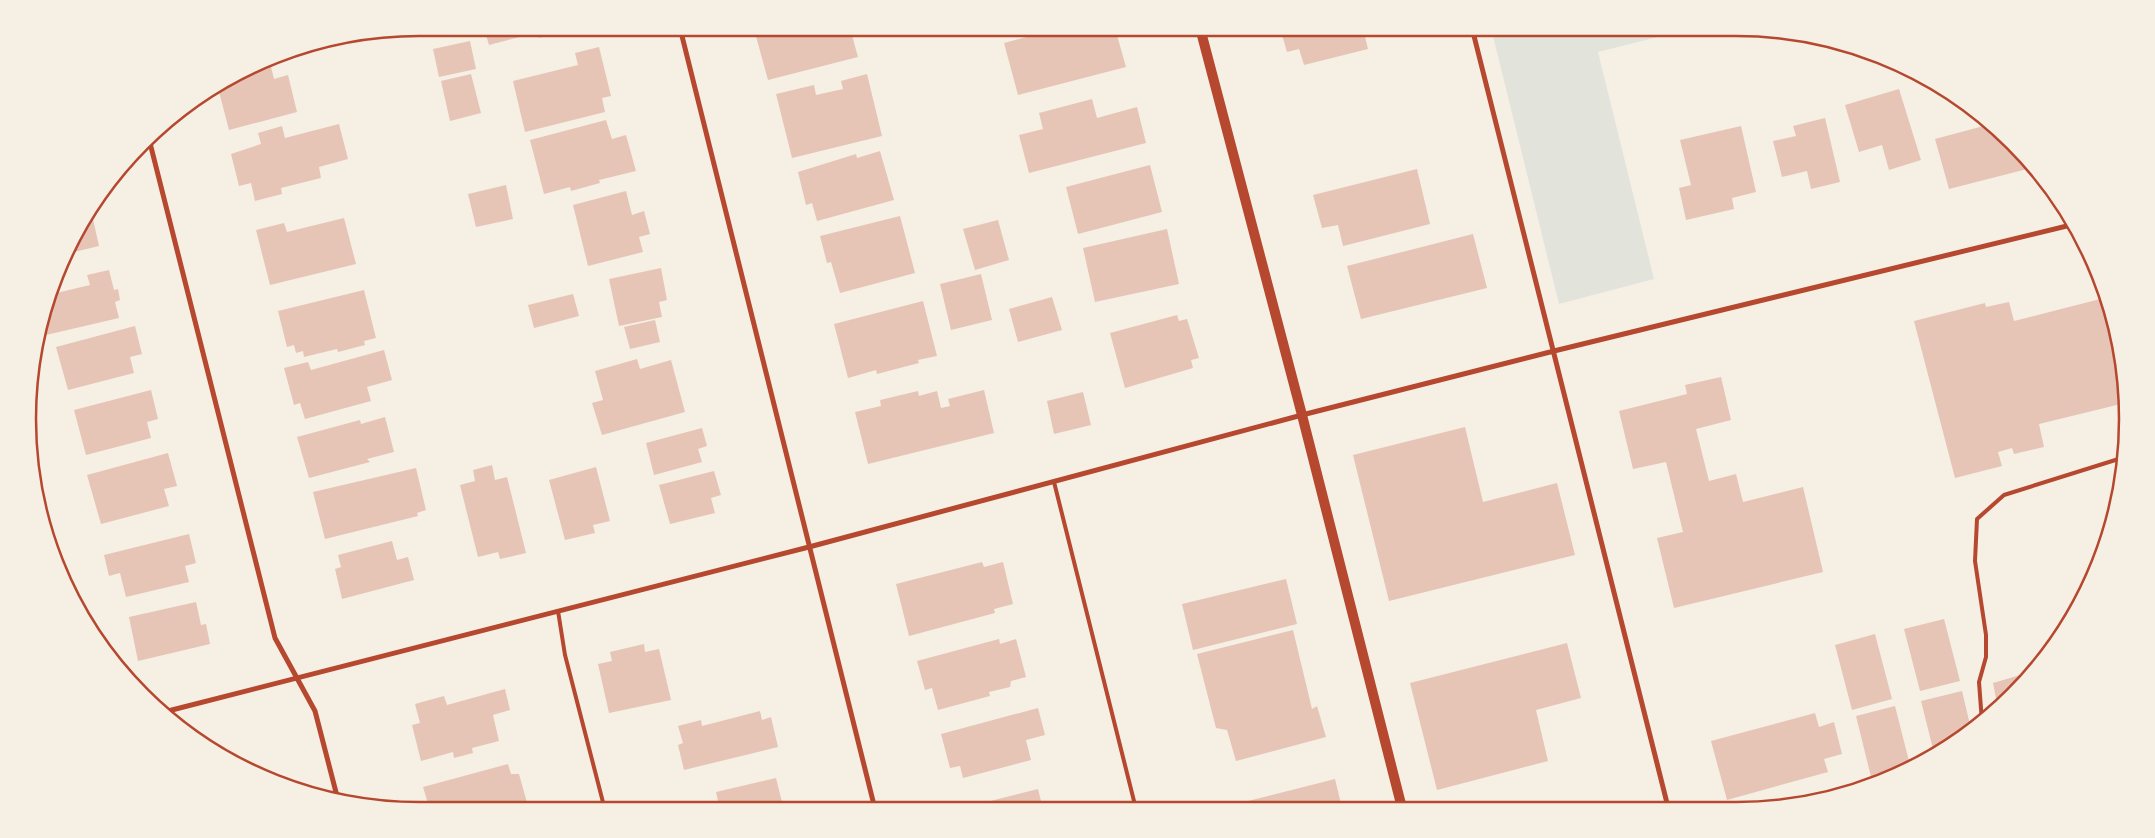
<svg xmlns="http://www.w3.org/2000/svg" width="2155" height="838" viewBox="0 0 2155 838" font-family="'Fira Sans',sans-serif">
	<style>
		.green { fill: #e2e4dc }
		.building { fill: #e6c5b7 }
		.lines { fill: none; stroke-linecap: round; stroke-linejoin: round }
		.service { stroke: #b5482f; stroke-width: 4 }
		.minor { stroke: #b5482f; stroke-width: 5 }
		.secondary { stroke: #b5482f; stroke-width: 10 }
		.rim { fill: none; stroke: #b5482f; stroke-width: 2.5 }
	</style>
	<rect width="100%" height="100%" fill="#f6efe4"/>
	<path class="green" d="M1491,28H1694L1598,52L1654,279L1559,304Z"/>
	<path class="building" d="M484,28H577L539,38L538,32L489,45Z
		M760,28H850L858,57L768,80L754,29Z
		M1061,28H1115L1126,67L1018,95L1004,43Z
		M1280,28H1363L1368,49L1304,65L1299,49L1287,52Z
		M470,41L476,69L439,77L433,49Z
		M599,47L611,96L602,98L605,112L525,132L513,81L578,65L575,53Z
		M269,59L274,79L288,75L297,112L229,130L217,84Z
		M471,74L481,113L450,121L441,81Z
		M867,74L882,136L792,158L776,94L814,85L816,95L843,89L841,81Z
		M1899,89L1921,160L1889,170L1882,145L1859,152L1845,105Z
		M1092,99L1097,118L1137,107L1146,143L1029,173L1019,135L1043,129L1039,113Z
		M1825,118L1840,182L1811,189L1807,171L1782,177L1773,141L1796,136L1793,126Z
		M606,120L612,139L626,135L636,171L599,180L600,183L571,191L570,187L544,194L530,140Z
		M339,124L348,159L319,167L321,178L281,188L282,194L255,201L251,183L239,186L231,154L261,144L258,133L282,126L285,138Z
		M1991,124L2035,167L1949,189L1935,139Z
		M1741,126L1756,192L1732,198L1734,209L1686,220L1679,188L1691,185L1680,140Z
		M880,151L894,200L817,221L812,203L806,205L798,172L856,154L857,158Z
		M1150,165L1162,212L1078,234L1066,187Z
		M1417,169L1430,224L1343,246L1338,225L1322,228L1313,195Z
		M506,185L513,219L476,227L468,194Z
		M626,191L632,215L644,211L650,234L639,237L643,252L588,266L573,205Z
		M91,210L99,246L66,254L80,224Z
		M900,216L915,273L840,293L831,262L827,263L820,236Z
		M344,218L356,264L270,285L256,230L284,223L287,232Z
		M998,220L1009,260L975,270L963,229Z
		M1167,229L1179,284L1095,302L1083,248Z
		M1473,234L1487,288L1361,319L1347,266Z
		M661,268L667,300L659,302L662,317L619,326L609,279Z
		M109,270L114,290L118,289L120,300L115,302L119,318L46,335L42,319L44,313L50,311L48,295L90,285L87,275Z
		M981,274L992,320L951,330L940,284Z
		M364,290L376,338L364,341L365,345L338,352L337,349L304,357L303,351L296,353L294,345L287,347L278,311Z
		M573,294L579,316L534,328L528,305Z
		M1052,297L1062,330L1018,342L1009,309Z
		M2108,297L2124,368L2125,403L2039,424L2044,447L2014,454L2012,448L1998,452L2002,466L1955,478L1914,321L1985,303L1986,307L2009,302L2014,321Z
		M923,301L937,356L918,360L919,363L877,374L876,370L848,378L834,324Z
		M1177,315L1179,321L1187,319L1199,358L1191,360L1193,368L1125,388L1110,333Z
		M655,320L660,342L630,349L624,327Z
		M135,326L142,354L130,357L134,373L68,390L56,347Z
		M384,350L392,380L367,387L371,401L305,419L300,403L294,405L284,368L308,362L311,370Z
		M637,359L640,369L671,360L685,412L602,435L592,403L603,400L595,371Z
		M1721,377L1731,420L1696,429L1709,481L1736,474L1743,502L1803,487L1823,572L1674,608L1657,538L1683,532L1666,462L1633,469L1619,411L1687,394L1685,385Z
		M151,390L158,419L147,422L151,438L86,455L74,410Z
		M984,390L994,433L868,464L855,412L881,406L880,400L918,391L919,396L937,391L941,408L950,406L948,399Z
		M1083,392L1091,425L1054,434L1047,401Z
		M385,417L394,452L367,459L370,462L309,478L297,437L360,420L361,424Z
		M1465,427L1483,502L1557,483L1575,555L1389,601L1353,455Z
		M702,428L707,446L698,449L702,462L654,475L646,443Z
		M168,453L177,486L164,489L169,506L101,524L87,475Z
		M492,465L495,480L507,477L526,553L500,559L498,552L478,557L460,485L475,481L473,470Z
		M596,467L610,521L593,525L595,533L565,540L549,480Z
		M416,468L426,510L417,513L418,516L325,539L313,492Z
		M714,471L721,495L711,498L715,513L670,524L659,485Z
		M189,534L196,563L185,566L189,582L126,597L120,573L109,576L104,555Z
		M392,541L397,560L408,557L414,580L342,599L335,569L341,567L338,555Z
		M982,562L984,567L1003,562L1013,604L994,609L995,613L909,636L896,584Z
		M1286,579L1297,624L1193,650L1182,604Z
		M196,602L201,625L206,624L210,644L138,661L129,617Z
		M1944,619L1960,681L1920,691L1904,629Z
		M1293,630L1312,709L1317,706L1326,737L1236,761L1227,730L1216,728L1197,654Z
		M1875,634L1892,699L1852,710L1835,645Z
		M999,639L1000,644L1016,639L1026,677L1011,681L1010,687L989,692L990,696L938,710L932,688L925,690L917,661Z
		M1567,643L1581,698L1536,710L1548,761L1437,790L1410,683Z
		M644,644L645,652L659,649L671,700L609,713L598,664L612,661L610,652Z
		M2027,673L2007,698L1998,708L1993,683Z
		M505,689L510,710L493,715L499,741L472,748L473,753L454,758L453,752L421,761L412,725L420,723L415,704L444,696L447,705Z
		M1962,691L1971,729L1934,753L1921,701Z
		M1895,706L1911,769L1872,781L1856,716Z
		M1038,708L1045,735L1026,740L1031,760L963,778L960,766L950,768L941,734Z
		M760,711L762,720L771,717L778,747L684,770L678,745L683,743L678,726L701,720L702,726Z
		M1815,713L1819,727L1834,722L1842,754L1824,759L1828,772L1727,800L1711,741Z
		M508,764L511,774H519L529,810H430L423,787Z
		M776,778L784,810H720L716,792Z
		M1335,779L1342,808H1233L1232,805Z
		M1038,789L1043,809H963V808Z"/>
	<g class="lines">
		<path class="service" d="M1054,482L1136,809
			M558,611L565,655L605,810
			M1982,722L1979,682L1986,657V635L1975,561L1977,519L2004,495L2125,457"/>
		<path class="minor" d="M680,28L875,809
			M1472,28L1668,807
			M149,139L275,638L315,711L338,800
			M164,712L809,547L1302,415L1554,351L2075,224"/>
		<path class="secondary" d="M1200,28L1302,415L1402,808"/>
	</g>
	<path d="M0 0H2155V838H0ZM419 36H1736A383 383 0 0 1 2119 419V419A383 383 0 0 1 1736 802H419A383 383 0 0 1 36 419V419A383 383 0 0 1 419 36Z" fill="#f6efe4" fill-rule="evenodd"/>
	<path class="rim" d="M419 36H1736A383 383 0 0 1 2119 419V419A383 383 0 0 1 1736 802H419A383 383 0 0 1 36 419V419A383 383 0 0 1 419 36Z"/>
</svg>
